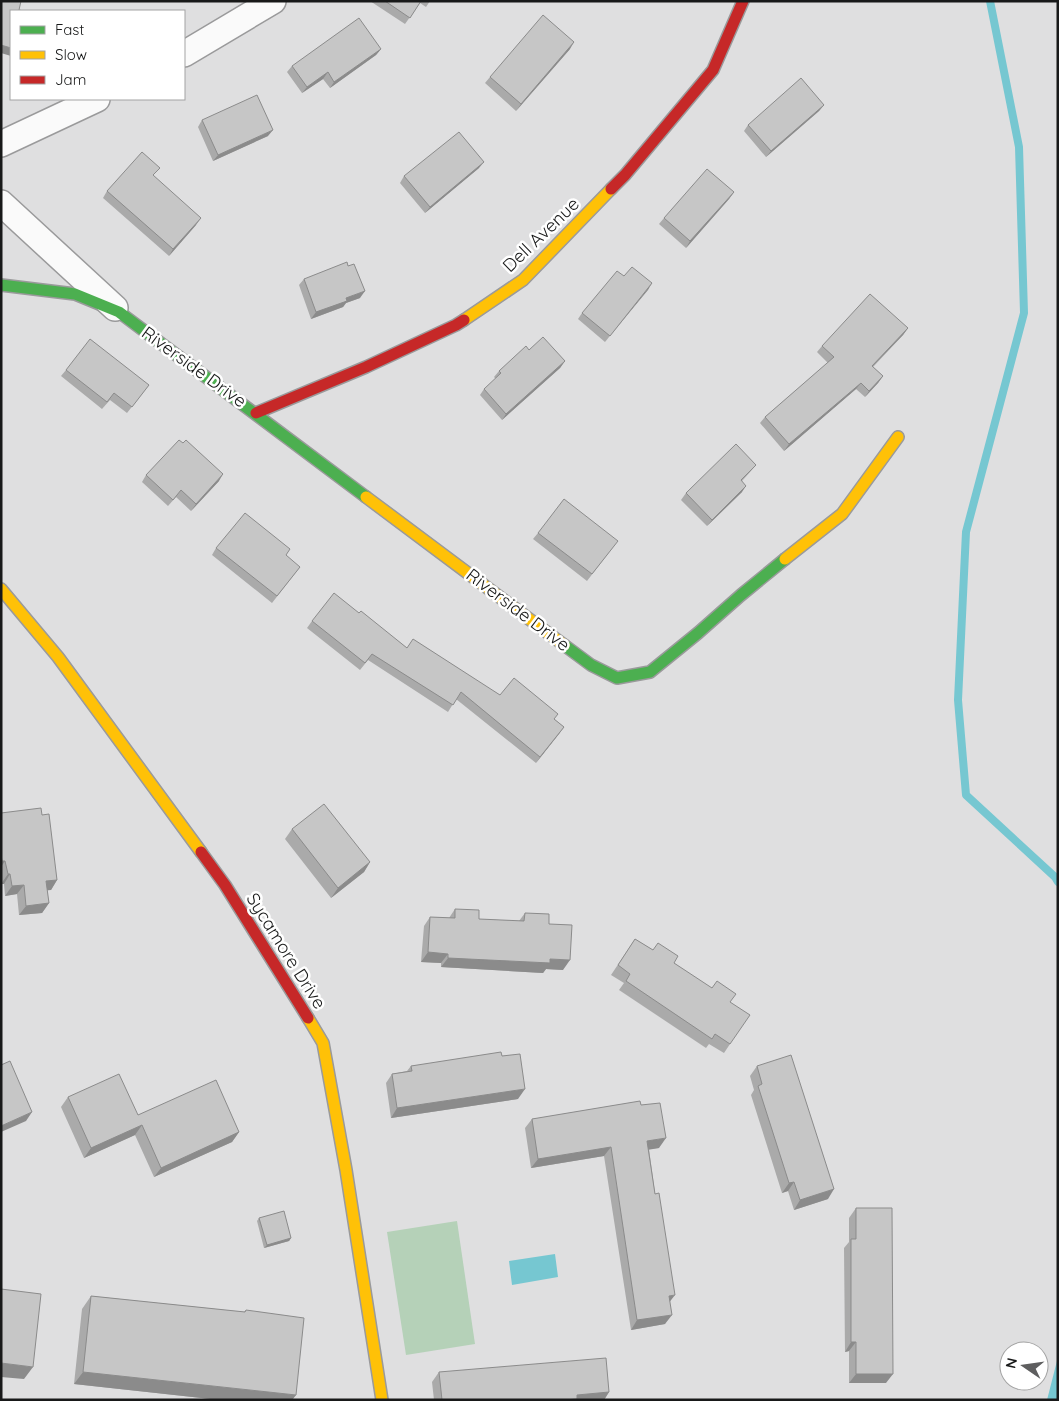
<svg xmlns="http://www.w3.org/2000/svg" width="1059" height="1401" viewBox="0 0 1059 1401" font-family="Quicksand,sans-serif">
	<style>
		.green { fill: #b5d1b8 }
		.water { fill: #76c7d1 }
		.lines { fill: none; stroke-linecap: round; stroke-linejoin: round }
		.stream { stroke: #76c7d1; stroke-width: 8 }
		.street-casing { stroke: #9a9a9b; stroke-width: 28 }
		.fast-casing { stroke: #9a9a9b; stroke-width: 14 }
		.slow-casing { stroke: #9a9a9b; stroke-width: 14 }
		.jam-casing { stroke: #9a9a9b; stroke-width: 14 }
		.street { stroke: #fafafa; stroke-width: 25 }
		.fast { stroke: #4caf50; stroke-width: 11 }
		.slow { stroke: #ffc107; stroke-width: 11 }
		.jam { stroke: #c62828; stroke-width: 11 }
		.wall { fill: #aaa }
		.shaded-wall { fill: #8b8b8b }
		.building { fill: #c6c6c6; stroke: #8b8b8b }
		.labels { text-anchor: middle; stroke-width: 5; stroke-linejoin: round; paint-order: stroke }
		.street-label { font-size: 18px; fill: #181919; stroke: #fff }
	</style>
	<rect width="100%" height="100%" fill="#dfdfe0"/>
	<path class="green" d="M457,1221L475,1344L406,1355L387,1232Z"/>
	<path class="water" d="M555,1254L558,1277L512,1285L509,1261Z
		M1058,1357V1400H1047Z"/>
	<g class="lines">
		<path class="stream" d="M990,1L1019,147L1024,313L966,532L958,700L966,795L1055,877L1058,882"/>
		<g class="street-casing">
			<path id="street" d="M184,54L273,1
				M1,144L97,99
				M1,203L115,308"/>
		</g>
		<g class="fast-casing">
			<path id="fast" d="M1,285L75,294L119,312L366,497
				M564,645L591,665L617,678L650,672L698,633L741,595L785,559"/>
		</g>
		<g class="slow-casing">
			<path id="slow" d="M464,320L523,280L611,189
				M366,497L564,645
				M785,559L842,514L898,437
				M1,589L58,657L201,852
				M308,1018L323,1043L346,1170L382,1400"/>
		</g>
		<g class="jam-casing">
			<path id="jam" d="M611,189L625,175L713,70L743,1
				M256,413L366,367L456,325L464,320
				M201,852L225,885L308,1018"/>
		</g>
		<use href="#street" class="street"/>
		<use href="#fast" class="fast"/>
		<use href="#slow" class="slow"/>
		<use href="#jam" class="jam"/>
	</g>
	<path class="wall" d="M370,1H430L426,7L420,3L405,24Z
		M381,49L376,55L330,88L323,79L302,93L287,72L292,66Z
		M570,49L516,111L485,83L490,77Z
		M824,105L819,111L766,157L744,131L748,125Z
		M202,120L268,136L213,161L198,127Z
		M479,168L425,213L400,183L404,176Z
		M153,176L196,225L169,256L103,198L107,191Z
		M734,192L729,199L686,248L659,224L664,218Z
		M624,276L652,283L605,342L578,319L582,313Z
		M304,279L360,298L346,303L343,307L311,319L299,285Z
		M908,328L903,335L873,367L883,376L878,383L865,397L856,389L784,451L760,423L765,417L828,363L817,352L822,346Z
		M529,350L565,361L560,368L502,420L480,395L484,389L496,379L494,377L499,371Z
		M66,370L149,385L127,413L110,400L102,409L61,376Z
		M756,465L751,471L742,481V492L707,526L681,500L686,493Z
		M146,475L219,481L191,511L176,497L168,506L142,482Z
		M538,533L613,547L587,581L533,539Z
		M216,548L300,567L272,603L212,555Z
		M359,613L407,648L500,695L554,719L564,727L536,763L456,699L448,712L368,660L360,670L307,628L312,621Z
		M1,813L42,815L57,880L51,890H47L49,903L42,913L19,915L17,894L5,896L4,884H1Z
		M292,829L370,862L364,872L331,898L285,839Z
		M455,909L479,919L519,921L525,913L549,924L563,970L546,969L543,973L441,967V963L421,962L424,926L430,917L449,918Z
		M635,939L674,963L730,1002V1044L724,1053L709,1044L706,1048L619,990L624,983L611,975Z
		M502,1056L518,1099L391,1118L386,1083L392,1074L407,1071L411,1066Z
		M757,1066L828,1199L794,1210L788,1191L782,1193L751,1095L754,1090L750,1076Z
		M68,1097L138,1115L239,1132L232,1142L154,1177L135,1135L84,1158L61,1107Z
		M641,1105L659,1148L649,1149L670,1302L665,1324L631,1330L604,1156L531,1168L525,1128L532,1119Z
		M856,1208L886,1383H849V1351L845,1352L844,1248L849,1242V1218Z
		M259,1218L291,1238L289,1241L264,1248L257,1221Z
		M91,1296L244,1312L246,1310L296,1395L292,1400H220L74,1384L82,1309Z
		M439,1372L609,1392L604,1400H434L432,1382Z"/>
	<path class="shaded-wall" d="M574,42L570,49L516,111L521,104Z
		M1,45L11,48V56L1,53Z
		M381,49L376,55L330,88L334,82Z
		M328,72L323,79L302,93L307,87Z
		M824,105L819,111L766,157L771,151Z
		M273,130L268,136L213,161L218,155Z
		M484,162L479,168L425,213L430,207Z
		M734,192L729,199L686,248L690,241Z
		M201,218L196,225L169,256L173,249Z
		M652,283L648,290L605,342L610,336Z
		M365,291L360,298L346,303L343,307L311,319L316,312L346,298Z
		M908,328L903,335L867,372L872,366Z
		M565,361L560,368L502,420L506,414Z
		M883,376L878,383L865,397L869,391Z
		M861,383L856,389L784,451L789,444Z
		M223,474L219,481L191,511L196,504Z
		M746,486L742,492L707,526L712,520Z
		M564,727L559,734L536,763L540,757Z
		M2,861H5L1,867V862Z
		M370,862L364,872L331,898L338,888Z
		M8,874H10L4,884H1Z
		M57,880L51,890L39,891L46,881Z
		M24,885L17,894L5,896L12,886Z
		M49,903L42,913L19,915L26,906Z
		M428,952L448,954L441,963L421,962Z
		M448,958L550,959L570,960L563,970L546,969L543,973L441,967Z
		M525,1089L518,1099L391,1118L397,1108Z
		M32,1112L26,1121L1,1132V1126Z
		M142,1125L135,1135L84,1158L91,1148Z
		M239,1132L232,1142L154,1177L161,1168Z
		M666,1138L659,1148L641,1151L647,1141Z
		M611,1147L604,1156L531,1168L538,1159Z
		M794,1182L788,1191L782,1193L789,1183Z
		M834,1189L828,1199L794,1210L800,1200Z
		M291,1238L289,1241L264,1248L267,1245Z
		M675,1295L668,1304L669,1296Z
		M672,1315L665,1324L631,1330L637,1320Z
		M851,1342H856L849,1351L845,1352Z
		M1,1363L33,1367L24,1379L1,1377Z
		M83,1372L296,1395L292,1400H220L74,1384Z
		M856,1374H893L886,1383H849Z
		M609,1392L604,1400H564L577,1395Z"/>
	<path class="building" d="M1,1H21L19,10L24,11H11V48L1,45Z
		M385,1H421L410,18Z
		M543,15L574,42L521,104L490,77Z
		M359,18L381,49L334,82L328,72L307,87L292,66Z
		M801,78L824,105L771,151L748,125Z
		M257,95L273,130L218,155L202,120Z
		M459,132L484,162L430,207L404,176Z
		M142,152L160,168L153,175L201,218L173,249L107,191Z
		M707,169L734,192L690,241L664,218Z
		M347,262L348,266L354,264L365,291L346,298L347,301L316,312L304,279Z
		M632,267L652,283L610,336L582,313L617,271L624,276Z
		M870,294L908,328L872,366L883,376L869,391L861,383L789,444L765,417L834,357L822,346Z
		M543,337L565,361L506,414L484,389L501,373L499,371L526,346L529,350Z
		M90,339L149,385L132,407L114,393L107,402L66,370Z
		M179,440L183,443L186,440L223,474L196,504L181,490L173,500L146,475Z
		M736,444L756,465L741,480L746,486L712,520L686,493Z
		M564,499L618,541L592,574L538,533Z
		M245,513L290,549L286,555L300,567L277,596L216,548Z
		M334,593L359,613L361,611L407,648L413,639L500,695L514,678L558,714L554,719L564,727L540,757L461,692L453,705L372,654L365,663L312,621Z
		M324,804L370,862L338,888L292,829Z
		M41,808L42,815L49,814L57,880L46,881L49,903L26,906L24,885L12,886L10,874H8L5,861H2L1,855V813Z
		M455,909L479,910V919L524,921L525,913L549,914V924L572,925L570,960L550,959V963L468,959L448,958V954L428,952L430,917L455,918Z
		M635,939L653,950L658,943L678,956L674,963L712,988L717,981L736,994L730,1002L750,1015L730,1044L715,1034L712,1039L626,981L630,974L618,965Z
		M501,1052L502,1056L520,1054L525,1089L397,1108L392,1074L412,1071L411,1066Z
		M791,1055L834,1189L800,1200L794,1182L789,1183L758,1086L762,1084L757,1066Z
		M10,1061L32,1112L1,1126V1065Z
		M119,1074L138,1115L216,1080L239,1132L161,1168L142,1125L91,1148L68,1097Z
		M640,1101L641,1105L660,1103L666,1138L647,1141L655,1194L659,1193L675,1295L669,1296L672,1315L637,1320L611,1147L538,1159L532,1119Z
		M856,1208H892L893,1374H856V1342H851V1239H856Z
		M284,1211L291,1238L267,1245L259,1218Z
		M1,1289L41,1294L33,1367L1,1363Z
		M91,1296L245,1312L246,1310L304,1318L296,1395L83,1372Z
		M606,1358L609,1392L577,1395V1399L564,1400H442L439,1372Z"/>
	<g class="labels">
		<g class="street-label">
			<text transform="translate(541 235) rotate(-44)" y="6">Dell Avenue</text>
			<text transform="translate(194 367) rotate(36)" y="6">Riverside Drive</text>
			<text transform="translate(518 610) rotate(37)" y="6">Riverside Drive</text>
			<text transform="translate(286 951) rotate(58)" y="6">Sycamore Drive</text>
		</g>
	</g>
	<rect width="1059" height="1401" fill="none" stroke="#181919" stroke-width="5"/>
	<rect x="10" y="10" width="175" height="90" fill="#ffffff" stroke="#a3a3a3"/>
	<rect x="20" y="26" width="25" height="8" fill="#4caf50" stroke="#a3a3a3"/>
	<text x="55" y="35" font-size="15" fill="#181919">Fast</text>
	<rect x="20" y="51" width="25" height="8" fill="#ffc107" stroke="#a3a3a3"/>
	<text x="55" y="60" font-size="15" fill="#181919">Slow</text>
	<rect x="20" y="76" width="25" height="8" fill="#c62828" stroke="#a3a3a3"/>
	<text x="55" y="85" font-size="15" fill="#181919">Jam</text>
	<g transform="translate(1024 1366) rotate(283)"><circle r="24" fill="#ffffff" stroke="#a3a3a3"/>
	<path d="M0-4L9 19L0 12L-9 19Z" fill="#5e5e5f"/>
	<text y="-8" font-size="14" font-weight="bold" text-anchor="middle" fill="#181919">N</text>
	</g>
</svg>
